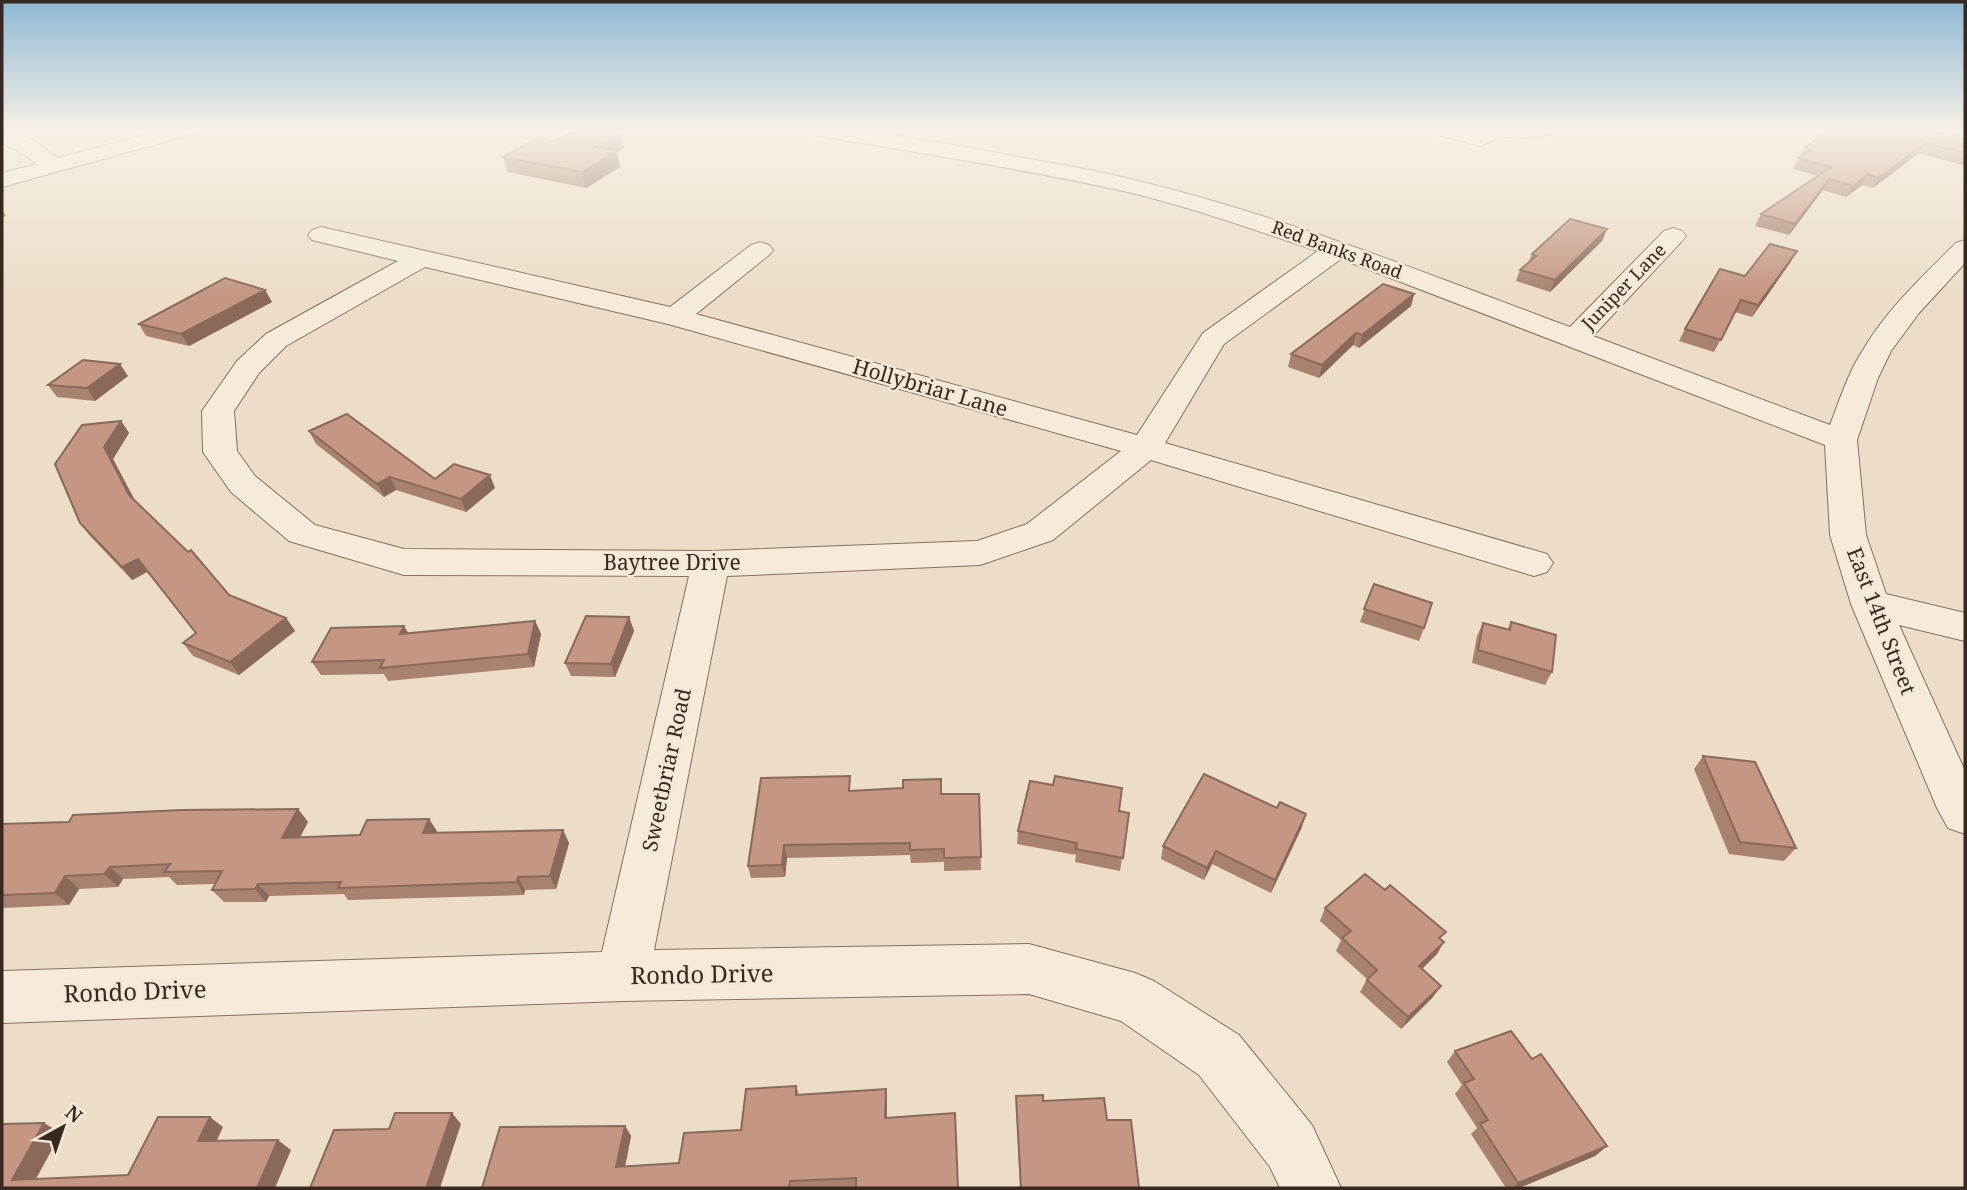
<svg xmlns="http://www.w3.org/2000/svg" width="1967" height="1190" viewBox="0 0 1967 1190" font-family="'Noto Serif',serif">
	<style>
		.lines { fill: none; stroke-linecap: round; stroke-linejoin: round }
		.minor-casing { stroke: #856f5e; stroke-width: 2 }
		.minor { fill: #f6ebda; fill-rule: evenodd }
		.wall { fill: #a9816f }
		.shaded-wall { fill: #8a695a }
		.building { fill: #c59681; stroke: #8a695a; stroke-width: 2 }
		.labels { text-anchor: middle; stroke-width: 5; stroke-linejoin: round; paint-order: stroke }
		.far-street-label { font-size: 18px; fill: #372921; stroke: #f3e8d7 }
		.street-label { font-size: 21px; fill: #372921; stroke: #f3e8d7 }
		.near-street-label { font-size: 24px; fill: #372921; stroke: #f3e8d7 }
	</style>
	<rect width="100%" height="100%" fill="#ebddc8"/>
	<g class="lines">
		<g class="minor-casing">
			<path id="minor" d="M168,129H201L197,133L2,187V173L37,164L17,150L2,143V130L33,140L58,158Z
				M803,129C872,129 940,142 1008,155C1046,162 1084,168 1122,177C1276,213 1422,272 1570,327L1664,231L1673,228L1682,231L1686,236L1682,241L1593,336L1830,425C1840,399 1848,373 1863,350C1887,309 1923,276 1956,243L1965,240V263L1919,313L1891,351L1878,378L1857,440L1866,535L1886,594L1965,613V641L1899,625L1965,771V834L1948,828L1937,808L1851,604L1830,535L1825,445L1341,259L1224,344L1165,443L1547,554L1553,563L1547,572L1534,576L1521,572L1151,460L1053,540L980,565L727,576L654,950L1029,944L1135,973L1154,981L1239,1035L1312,1125L1341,1188H1280L1270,1167L1199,1075L1121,1021L1029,994L623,1001L2,1023V971L602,952L689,576L404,575L289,541L231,492L203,452L202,411L237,361L266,334L398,261L312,240L308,235L312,230L321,227L670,307L751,245L760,242L769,245L773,250L769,255L696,314L1137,435L1203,333L1318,251C1251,229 1183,204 1114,189C1014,167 913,152 813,135L806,133ZM425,267L668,324L1121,451L1027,524L977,541L711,551L404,549L315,525L255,476L237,451L234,411L259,373L286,346Z
				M1426,129H1460L1477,133L1485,129H1570L1566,133L1521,138L1501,137L1480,146L1430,133Z"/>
		</g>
		<use href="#minor" class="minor"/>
	</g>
	<path class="wall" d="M1945,129H1965V134Z
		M1965,139V166L1919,153L1873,188L1862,185L1846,197L1823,190L1789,235L1755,226L1761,214L1818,176L1793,169L1805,148Z
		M555,141L624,148L617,152L620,167L586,188L508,172L503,157Z
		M1607,229L1602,241L1550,292L1516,281L1520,270L1529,262L1532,254Z
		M1790,263L1752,317L1735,312L1714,352L1679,341L1685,329L1745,276Z
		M265,290L272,302L189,346L146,336L139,324Z
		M1414,294L1411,306L1359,348L1353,345L1319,378L1288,367L1291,354Z
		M128,376L95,401L57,397L48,385Z
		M121,421L129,433L113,459L134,500L229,595L286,618L295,631L239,675L193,656L183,643L196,634L147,572L132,580L90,536L80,523Z
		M309,431L435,479L495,488L466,512L396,490L384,497L316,444Z
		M1374,584L1424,628L1419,641L1360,622Z
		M629,617L634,631L615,677L571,676L565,663Z
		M535,621L541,634L534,667L388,681L384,674L321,675L312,662L408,633Z
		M1511,622L1552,672L1545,685L1472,663L1477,636L1483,623L1507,630Z
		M1703,756L1796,848L1784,861L1729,854L1694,769Z
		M852,791L942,794H979L981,870L944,871V862L911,863L910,855L787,858L785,877L751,878L748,866Z
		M298,809L308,822L300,837L437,831V833L563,830L569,843L556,889L525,890L524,895L348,900L344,894L269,896L266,902H224L212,890L215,884L177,885L169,877L123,879L118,887L79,889L69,905L2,908V824L69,822Z
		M1119,811L1129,813L1120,871L1075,862L1076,855L1017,844L1018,831Z
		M1302,827L1271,893L1212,864L1204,880L1161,859L1163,846Z
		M1325,908L1441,939L1437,954L1422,969L1433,997L1401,1029L1360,992L1367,979L1336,951L1341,940L1320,921Z
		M1455,1051L1532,1059L1607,1146L1595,1156L1519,1188H1506L1471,1134L1477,1128L1455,1094L1462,1085L1447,1062Z
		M796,1086L799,1095L886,1089L887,1099V1118L856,1187L482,1188L625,1126L631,1136L625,1166L679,1163L741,1130Z
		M1016,1096L1107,1120L1139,1188H1020L1016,1107Z"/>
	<path class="shaded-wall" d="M89,129H110L92,133Z
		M621,133L624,148L617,152L620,167L586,188L582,172L596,147Z
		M1925,143L1919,153L1873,188L1879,178Z
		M1868,174L1862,185L1846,197L1853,186Z
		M1829,179L1823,190L1789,235L1795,224Z
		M2,209L6,216L2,217Z
		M1607,229L1602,241L1550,292L1555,280Z
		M1797,251L1790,263L1752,317L1758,305Z
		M265,290L272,302L189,346L181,334Z
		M1414,294L1411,306L1359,348L1362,335Z
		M1356,333L1353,345L1319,378L1322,365Z
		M120,364L128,376L95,401L87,388Z
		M121,421L129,433L113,459L139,508L129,495L104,447Z
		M490,475L495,488L466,512L461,499Z
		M390,477L396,490L384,497L377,484Z
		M138,559L147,572L132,580L122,567Z
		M629,617L634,631L615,677L611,664Z
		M286,618L295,631L239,675L230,662Z
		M535,621L541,634L534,667L528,654Z
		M404,626L412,639L400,634Z
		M298,809L308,822L293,850L282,838Z
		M1306,814L1302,827L1271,893L1275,880Z
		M429,819L437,831L432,846L423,833Z
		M563,830L569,843L556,889L550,876Z
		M784,845L787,858L785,877L782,865Z
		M1216,851L1212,864L1204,880L1207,868Z
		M110,867L123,879L118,887L104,874Z
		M65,876L79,889L69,905L55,893Z
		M518,877L525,890L524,895L517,882Z
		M258,884L269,896L266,902L255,889Z
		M1444,942L1437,954L1412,978L1419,966Z
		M1441,986L1433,997L1401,1029L1408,1017Z
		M886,1089L887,1099V1128L885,1118Z
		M452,1113L461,1124L440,1188H426Z
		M210,1117L223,1127L212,1151L198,1141Z
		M44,1123L61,1133L31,1188L12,1180Z
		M625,1126L631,1136L623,1177L616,1167Z
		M278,1140L291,1150L275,1188H257Z
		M1607,1146L1595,1156L1519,1188H1513L1518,1183Z"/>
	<path class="building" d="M578,129H597L621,133L596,147L617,151L582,172L503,157L538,138L555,141Z
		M1829,129H1924L1965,139V153L1925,143L1879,178L1868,174L1853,186L1829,179L1795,224L1761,214L1831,167L1798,158L1811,150L1805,148Z
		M1570,219L1607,229L1555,280L1520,270L1536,256L1532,254Z
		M1770,244L1797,251L1758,305L1741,300L1721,340L1685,329L1720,269L1745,276Z
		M225,278L265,290L181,334L139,324Z
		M1383,284L1414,294L1362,335L1356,333L1322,365L1291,354Z
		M83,360L120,364L87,388L48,385Z
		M347,414L435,479L454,464L490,475L461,499L390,477L377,484L309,431Z
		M121,421L104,447L129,495L188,552L191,550L229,595L286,618L230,662L183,643L196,633L138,559L122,567L80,523L55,464L82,425Z
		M1374,584L1432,603L1424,628L1364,609Z
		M586,616L629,617L611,664L565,663Z
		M535,621L528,654L380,668L384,660L312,662L331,628L404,626L400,634Z
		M1511,622L1556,635L1552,672L1478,650L1483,623L1510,630Z
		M1703,756L1755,762L1796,848L1740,842Z
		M1204,774L1277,808L1280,802L1306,814L1275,880L1216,851L1207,868L1163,846Z
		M850,776L849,791L903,788V780L941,779V794H979L981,857L944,858V849L910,850V843L784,845L782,865L748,866L761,778Z
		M1055,776L1122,788L1119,811L1129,813L1123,858L1076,849L1077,843L1018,831L1030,781L1053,785Z
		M298,809L282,838L360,835L367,820L429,819L423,833L563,830L550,876L518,877L517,882L338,888L341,882L258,884L255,889L212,890L222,871L164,872L170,864L110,867L104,874L65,876L55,893L2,895V824L69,822L73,815L182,810Z
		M1365,874L1385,890L1390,885L1446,932L1439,938L1444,942L1419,966L1441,986L1408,1017L1367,980L1377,970L1342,938L1351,931L1325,908Z
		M1511,1031L1532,1059L1541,1054L1607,1146L1518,1183L1480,1124L1488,1120L1464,1083L1474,1079L1455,1051Z
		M796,1086V1095L886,1089L885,1118L955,1113L958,1188H856V1178L790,1181L789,1188H482L500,1127L625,1126L616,1167L679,1163L684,1133L741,1130L746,1089Z
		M1043,1095V1101L1104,1098L1107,1120H1131L1139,1188H1021L1016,1096Z
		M395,1113H452L426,1188H310L334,1130L389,1129Z
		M158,1117H210L198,1141L278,1140L257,1188H2V1124L44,1123L12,1180L128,1175Z"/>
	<linearGradient id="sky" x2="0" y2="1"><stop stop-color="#8eb8d4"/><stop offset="0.44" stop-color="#f6f0e6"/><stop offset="1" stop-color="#f6f0e6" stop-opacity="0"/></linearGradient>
	<rect width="1967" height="295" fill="url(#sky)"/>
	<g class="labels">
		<g class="far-street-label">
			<text transform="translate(1337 250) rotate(20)" y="6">Red Banks Road</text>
			<text transform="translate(1624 287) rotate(-46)" y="6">Juniper Lane</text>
		</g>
		<g class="street-label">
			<text transform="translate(930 388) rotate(16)" y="7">Hollybriar Lane</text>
			<text x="672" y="570">Baytree Drive</text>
			<text transform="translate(1881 621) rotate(69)" y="7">East 14th Street</text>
			<text transform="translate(667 770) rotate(-78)" y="7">Sweetbriar Road</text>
		</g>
		<g class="near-street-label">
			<text transform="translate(702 975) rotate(-1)" y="8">Rondo Drive</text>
			<text transform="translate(135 992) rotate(-2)" y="8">Rondo Drive</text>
		</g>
	</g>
	<rect width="1967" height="1190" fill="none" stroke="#372921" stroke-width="7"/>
	<g transform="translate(63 1127) rotate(40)" stroke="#f3e8d7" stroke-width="5" paint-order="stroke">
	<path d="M0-5L12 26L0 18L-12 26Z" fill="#372921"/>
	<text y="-10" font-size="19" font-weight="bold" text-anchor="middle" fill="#372921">N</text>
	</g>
</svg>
